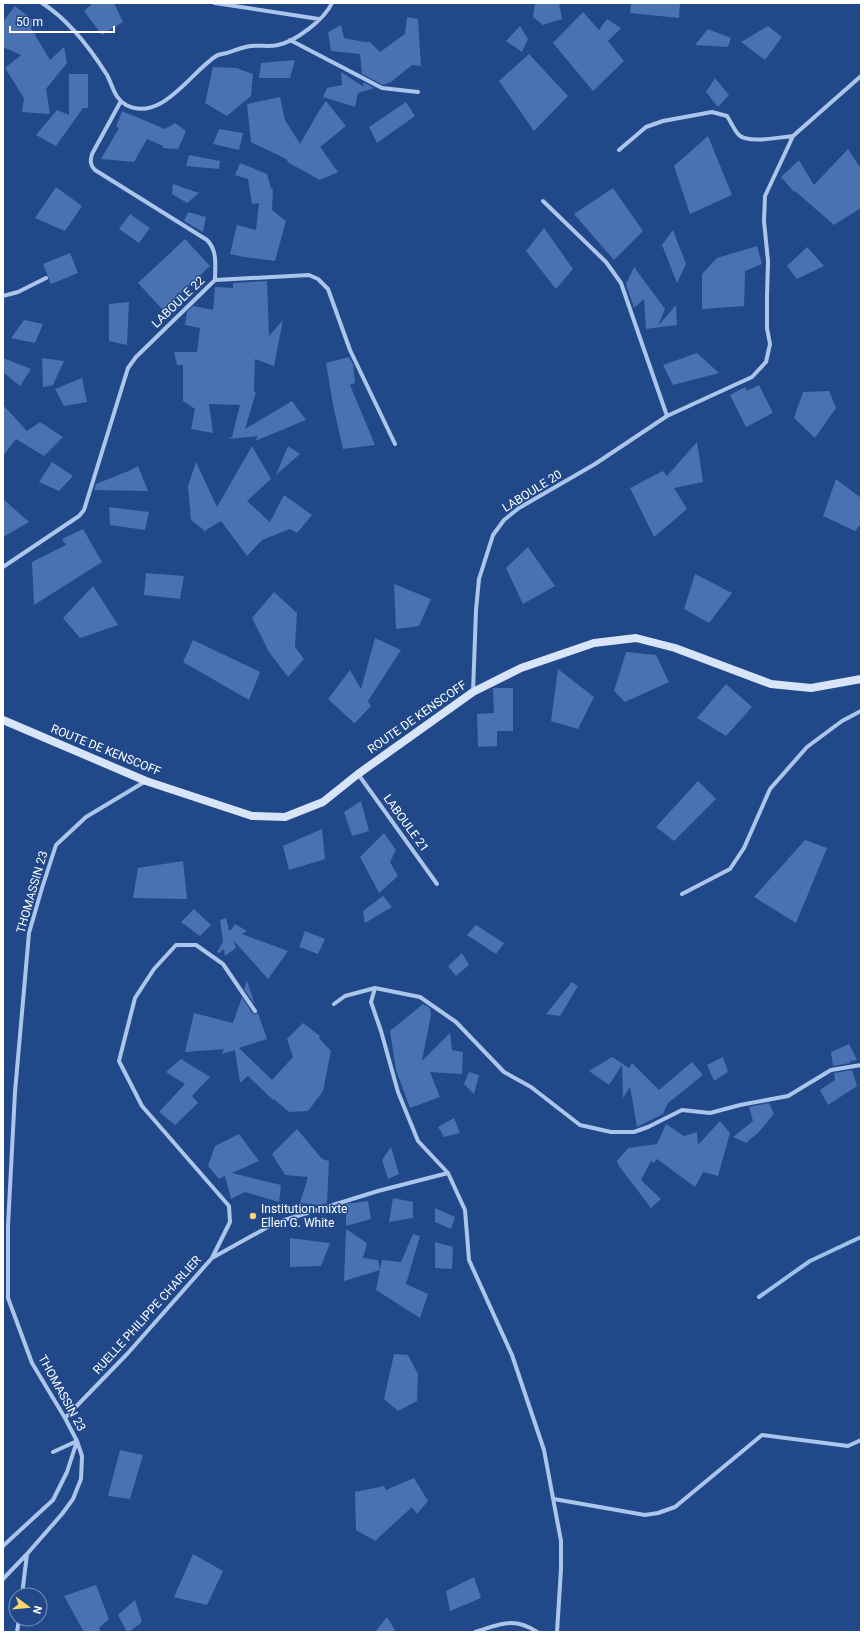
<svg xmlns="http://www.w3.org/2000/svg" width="864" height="1635" viewBox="0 0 864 1635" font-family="Roboto,sans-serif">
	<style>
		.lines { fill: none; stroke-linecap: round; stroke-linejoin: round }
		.stream { stroke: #a0bfec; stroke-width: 4 }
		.building { fill: #4a71b1 }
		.minor { stroke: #acc5eb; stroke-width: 4 }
		.secondary { stroke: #d8e4f8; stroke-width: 8 }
		.poi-dot { fill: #f7d86e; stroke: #214889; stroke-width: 1.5 }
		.labels { text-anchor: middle; stroke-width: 3; stroke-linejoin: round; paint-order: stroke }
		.street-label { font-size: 12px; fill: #fff; stroke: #214889 }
		.poi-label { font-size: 12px; fill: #fff; stroke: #214889; text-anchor: start }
	</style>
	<rect width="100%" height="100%" fill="#214889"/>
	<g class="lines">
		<path class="stream" d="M759,1297L810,1261L861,1237"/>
	</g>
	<path class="building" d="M93,3H114L123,22L102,35L84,11Z
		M535,3H559L562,19L543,25L533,17Z
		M631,3H680L679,18L630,13Z
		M15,6L34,21L31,28L50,60L64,47L67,63L46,89L50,114L22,112L24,98L5,68L21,55L3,47V22Z
		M583,12L599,30L607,19L621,28L608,41L624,61L593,91L553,43Z
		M407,17L418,19L421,66L412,65L391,82L383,85L362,74L360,54L331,51L328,32L341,25L344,38L364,42H370L380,52L405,34Z
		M520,26L528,39L522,52L506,41Z
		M768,26L782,37L765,60L741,42Z
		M708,29L731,38L728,47L695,45Z
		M529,54L568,96L534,131L499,81Z
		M295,60L290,78H259L261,63Z
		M213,67L236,68L253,74L251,96L227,116L205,103Z
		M341,72L364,87L363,82L374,88L358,93L355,107L323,97L327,88L342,85Z
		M69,74H88V108H83L56,146L36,135L57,110L69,115Z
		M715,78L729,95L718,107L706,92Z
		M280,97L285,120L300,144L319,111L326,101L346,126L320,147L338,172L320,180L289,163L286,159L251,142L247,104Z
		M406,102L415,116L377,143L369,127Z
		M122,111L165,129L175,123L186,131L178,149L163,148V146L147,139L134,162L101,159L119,128L116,127Z
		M219,129L243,133L239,150L213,144Z
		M708,136L732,195L690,214L674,166Z
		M848,149L861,169V208L834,225L795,191L794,192L781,177L799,160L814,185Z
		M189,155L220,161L219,169L186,166Z
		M240,163L267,174L271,189H273L272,210L286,221L275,261L244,257L230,254L237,225L256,230L259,203L252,204L248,179L235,175Z
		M173,184L199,193L187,203L172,194Z
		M56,187L82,206L65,231L35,218Z
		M613,188L643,231L614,260L574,214Z
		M188,212L206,217L203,232L184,221Z
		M130,214L150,228L139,243L119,229Z
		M544,228L573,269L556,289L526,251Z
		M673,230L686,264L677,283L662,245Z
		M185,239L210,266L163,310L138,283Z
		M757,246L762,264L745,271L744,306L702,309V274L717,258Z
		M807,247L824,266L797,279L787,266Z
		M70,253L78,273L51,284L43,264Z
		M634,267L665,309L658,326L676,305L677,325L646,329L644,299L634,308L626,284Z
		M267,281L269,336L283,320L274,366L255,359L254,392H256L245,429L292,401L306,420L255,441L258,436L228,439L232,437L240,405L209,404L213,433L191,429L195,409L183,401V365H177L174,352H197L200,328L185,325L187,312L193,306L213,310L215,287L233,288V283Z
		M129,302L127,345L109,341V304Z
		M24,320L43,324L35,343L11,338Z
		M697,353L719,373L673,385L663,365Z
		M349,357L353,364L355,383L350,385L375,445L343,449L333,405L326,363Z
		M3,358L31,369L20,386L3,372Z
		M42,358L64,361L53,385L43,387Z
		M82,378L87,402L64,406L55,389Z
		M759,385L773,413L746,427L730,395L745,387L747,391Z
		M829,391L836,408L815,438L794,418L803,392Z
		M3,405L27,431L40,422L63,437L44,456L16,439L3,456Z
		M697,442L703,482L674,488L687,509L654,537L630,488L663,471L667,476Z
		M252,446L271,479L247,501L270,522L284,495L312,515L297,533L290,529L262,540L247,556L221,521L203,532L204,530L191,520L188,486L196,462L217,507Z
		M288,446L300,454L276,475Z
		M52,462L73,476L59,491L39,482Z
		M138,466L148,491L94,490L96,484L131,470Z
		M836,479L861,498V524L855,531L823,516Z
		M3,499L29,522L3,537Z
		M109,507L149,512L145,530L110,525Z
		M83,529L102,562L34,605L32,562L66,545L62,539Z
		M528,547L555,586L523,604L506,568Z
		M146,573L184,576L180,599L144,595Z
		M695,574L732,593L709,623L684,609Z
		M394,584L431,599L419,626L396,629Z
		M93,586L118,625L80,638L63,618Z
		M274,592L297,613L295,647L304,659L288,677L269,652L252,618Z
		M375,638L401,650L368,701L371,706L355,723H354L328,699L350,670L361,689Z
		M193,640L260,672L249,700L183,662Z
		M626,652L656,655L669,682L625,702L614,691Z
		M558,669L594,697L578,729L551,721Z
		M726,684L752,707L726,736L697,718Z
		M493,688H513V731H497V746L478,747L477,714L494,713Z
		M698,781L716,799L674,841L656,827Z
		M361,801L369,831L352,836L344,812Z
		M322,829L325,859L289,870L283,846Z
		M384,833L396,850L390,862L398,876L379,893L360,857Z
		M805,840L827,848L796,923L754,897Z
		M183,861L187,899L133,898L138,868Z
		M383,896L392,907L365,923L363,911Z
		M194,909L211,925L200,936L181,922Z
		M226,918L229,930H231L235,924L247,931L242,934L288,951L268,979L234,941L236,948L225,956L224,949L219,953L217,952L223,942L220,920Z
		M476,925L504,943L496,954L467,935Z
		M305,931L325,939L318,954L299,947Z
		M462,953L469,965L456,976L448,966Z
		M247,981L255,1005L244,989Z
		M572,982L578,986L560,1016L546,1014Z
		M242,997L252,1013L255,1014L258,1013L267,1039L239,1048L272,1080L293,1057L287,1039L303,1023L320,1036L319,1038L331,1051L323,1091L308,1111L289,1112L274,1099L273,1100L248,1076L240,1083L235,1050L222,1054L224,1049L185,1052L194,1013L233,1023Z
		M423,1004L430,1008L431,1015L422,1061L450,1033L452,1050L463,1052L462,1074L430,1072L440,1097L410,1108L396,1070L390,1031Z
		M849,1044L857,1060L850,1061V1063L833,1066L831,1052Z
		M612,1057L629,1068L632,1063L659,1090L692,1062L703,1075L668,1103L663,1114L637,1127L630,1087L623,1098L622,1065L609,1085L589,1071Z
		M723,1057L728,1072L714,1081L707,1065Z
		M181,1059L210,1077L192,1096L198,1103L175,1125L159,1112L185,1084L166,1072Z
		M852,1070L857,1086L828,1105L820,1090L835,1080L834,1073Z
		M469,1072L479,1075L474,1094L464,1084Z
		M769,1103L774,1114L758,1133L746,1143L733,1137L753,1121L749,1107Z
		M454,1118L460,1133L444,1137L438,1127Z
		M720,1121L730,1133L718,1176L703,1172L695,1187L657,1159L654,1163L651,1161L641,1180L661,1199L651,1208L619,1166L617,1161L628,1148L657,1144L666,1124L684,1136L697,1132L698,1145Z
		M297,1129L322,1159L329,1161L327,1203L320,1205L300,1203L308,1177L285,1175L272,1154Z
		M239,1134L259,1161L232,1173L281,1185L279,1202L245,1192L231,1199L225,1176L219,1179L208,1166L215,1146Z
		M391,1147L399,1174L388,1179L382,1160Z
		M393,1198L413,1202V1218L389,1222Z
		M368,1201L371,1219L346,1226V1204Z
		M435,1208L455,1217L451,1229L435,1222Z
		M346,1229L367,1243L363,1258L378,1260L380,1270L344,1281Z
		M413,1234L420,1236L406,1284L428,1294L420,1318L376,1290L382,1260L401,1262Z
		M290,1238L330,1243L321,1266L290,1267Z
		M435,1242L453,1247L452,1269L435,1268Z
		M394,1354L408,1355L418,1374L417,1401L398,1411L384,1399Z
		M120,1450L143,1455L130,1499L108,1496Z
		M414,1478L428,1501L417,1514L412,1507L375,1541L356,1530L355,1492L384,1486L386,1490Z
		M193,1554L223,1571L207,1605L174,1597Z
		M474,1577L481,1598L450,1611L446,1591Z
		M96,1585L109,1619L99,1628L101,1632H84L64,1596Z
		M135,1600L142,1622L129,1632H127L118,1615Z
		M387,1617L396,1632H375Z"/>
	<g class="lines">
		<path class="minor" d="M42,3C69,20 90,48 107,75C113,86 114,98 126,105C161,123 190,73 216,56C219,54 223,54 227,53C235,50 243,47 251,46C260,45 269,47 278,45C296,41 324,20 332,3
			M215,3L319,19
			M290,40L382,88L418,92
			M121,101L92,154C90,161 90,165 95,170L207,240C218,251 215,266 215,280
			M619,150L646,127L663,121L712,112L727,116C731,122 734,130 739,135C748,144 781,137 793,136
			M543,201L606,262L621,283L667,416
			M3,296L18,292L46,278
			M3,567L79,516L84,510L128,368L136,357L215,280L309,275L318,279L328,289L350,350L395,444
			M473,692L476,610L479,579L493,535L504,520L519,508L595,464L667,416L752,377L766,362L770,344L767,328V297L768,261L764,221L765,196L793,136L861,76
			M358,774L437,884
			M682,894L730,869L744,848L770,789L807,747L842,721L861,711
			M375,988L371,1002L381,1031L398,1092L418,1141L448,1173
			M334,1004L345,996L375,988L420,997L456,1022L504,1072L531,1087L580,1125L611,1132H634L648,1127L682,1110L710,1113L740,1105L788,1096L831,1070L861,1065
			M212,1258L230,1222L229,1206L142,1106L119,1061L135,998L154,969L176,945H196L223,964L255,1011
			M65,1418L128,1353L212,1258L275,1223L378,1191L448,1173L465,1210L469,1260L512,1355L544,1450L561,1541V1569L557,1632
			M53,1452L77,1441
			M554,1499L645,1515L658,1513L675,1507L762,1435L848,1446L861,1440
			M3,1546L53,1500L67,1472L77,1441
			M3,1579L27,1554
			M22,1595L27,1554L62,1514L73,1499L81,1479L82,1456L77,1441L65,1418L32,1363L8,1298V1226L15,1092L29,933L42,888L56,845L86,817L146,781
			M17,1632L19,1619
			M475,1632C499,1625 513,1616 537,1632"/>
		<path class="secondary" d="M3,720L146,781L252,816L285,817L323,802L358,774L473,692L521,668L594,643L636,638L675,648L771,684L811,688L861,679"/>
	</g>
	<circle class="poi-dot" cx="253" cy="1216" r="4"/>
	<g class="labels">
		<g class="street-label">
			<text transform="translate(178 302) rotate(-44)" y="4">LABOULE 22</text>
			<text transform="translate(532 491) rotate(-32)" y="4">LABOULE 20</text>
			<text transform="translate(417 717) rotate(-35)" y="4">ROUTE DE KENSCOFF</text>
			<text transform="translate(106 750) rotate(22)" y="4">ROUTE DE KENSCOFF</text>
			<text transform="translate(406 823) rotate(54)" y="4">LABOULE 21</text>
			<text transform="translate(32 892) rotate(-74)" y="4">THOMASSIN 23</text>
			<text transform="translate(147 1315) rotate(-48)" y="4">RUELLE PHILIPPE CHARLIER</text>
			<text transform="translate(62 1393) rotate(61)" y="4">THOMASSIN 23</text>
		</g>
		<g class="poi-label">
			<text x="261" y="1213">Institution mixte<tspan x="261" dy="14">Ellen G. White</tspan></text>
		</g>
	</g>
	<rect width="864" height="1635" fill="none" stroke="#ffffff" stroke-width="8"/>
	<g transform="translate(28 1607) rotate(106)"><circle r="19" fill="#214889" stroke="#7a91b8"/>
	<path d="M0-3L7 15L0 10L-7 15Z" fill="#f7d86e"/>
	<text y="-6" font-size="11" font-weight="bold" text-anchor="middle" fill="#ffffff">N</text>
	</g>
	<path d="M10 26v6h104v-6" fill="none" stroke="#ffffff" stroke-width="2"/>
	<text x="16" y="26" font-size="12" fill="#ffffff" stroke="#214889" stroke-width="3" paint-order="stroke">50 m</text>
</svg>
